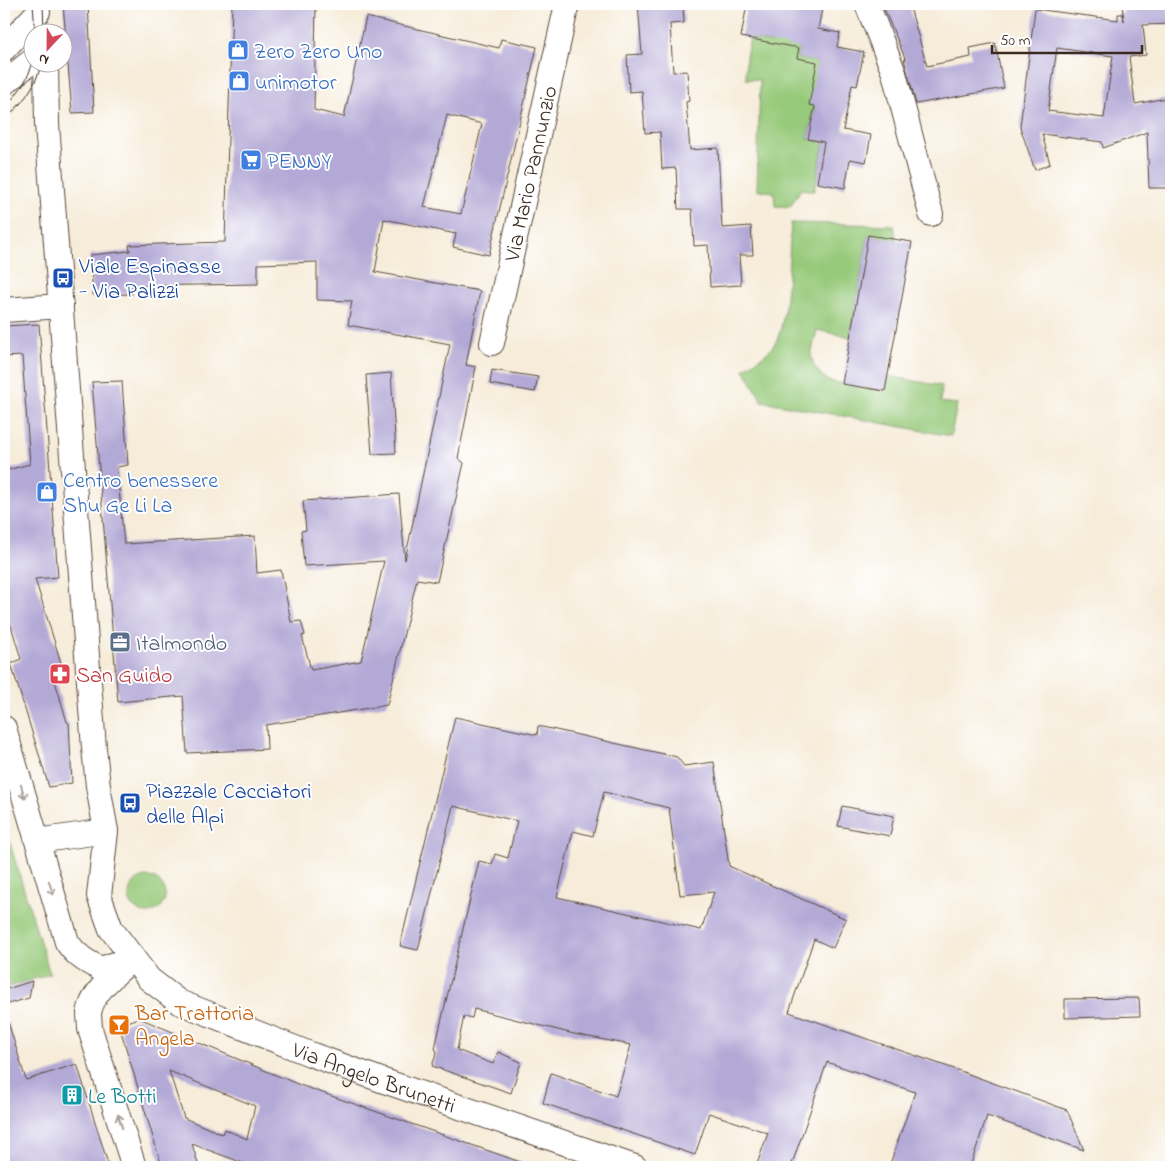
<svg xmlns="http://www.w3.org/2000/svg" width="1175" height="1171" viewBox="0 0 1175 1171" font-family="'Indie Flower',sans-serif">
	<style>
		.green { fill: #96c979; stroke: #687a4c }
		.building { fill: #b3a9d6; fill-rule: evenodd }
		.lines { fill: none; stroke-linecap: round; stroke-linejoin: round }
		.minor-casing { stroke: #57473a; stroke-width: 26 }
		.minor { stroke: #fff; stroke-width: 24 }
		.tram { stroke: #3b2a1e; stroke-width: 1 }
		.oneway { stroke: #a79f9a }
		.labels { text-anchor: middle; stroke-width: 4; stroke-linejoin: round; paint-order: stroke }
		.shop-label { font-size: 22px; fill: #366cbe; stroke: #fff; text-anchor: start }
		.street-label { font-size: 22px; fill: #3b2a1e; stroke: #fff }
		.transit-label { font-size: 22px; fill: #164399; stroke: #fff; text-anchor: start }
		.service-label { font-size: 22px; fill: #4e5e75; stroke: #fff; text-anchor: start }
		.health-label { font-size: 22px; fill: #be3a42; stroke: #fff; text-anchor: start }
		.food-label { font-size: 22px; fill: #c56008; stroke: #fff; text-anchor: start }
		.culture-label { font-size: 22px; fill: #0d838f; stroke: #fff; text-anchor: start }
	</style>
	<rect width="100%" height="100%" fill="#fff"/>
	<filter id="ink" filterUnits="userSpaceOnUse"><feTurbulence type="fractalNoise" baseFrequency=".02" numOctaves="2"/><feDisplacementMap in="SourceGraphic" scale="10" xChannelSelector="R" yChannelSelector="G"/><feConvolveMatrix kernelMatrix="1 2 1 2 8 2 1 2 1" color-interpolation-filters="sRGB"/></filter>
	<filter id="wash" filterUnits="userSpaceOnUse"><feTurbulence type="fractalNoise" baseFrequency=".0096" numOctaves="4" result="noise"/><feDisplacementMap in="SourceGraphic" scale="20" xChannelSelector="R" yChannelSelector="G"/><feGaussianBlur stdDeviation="1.12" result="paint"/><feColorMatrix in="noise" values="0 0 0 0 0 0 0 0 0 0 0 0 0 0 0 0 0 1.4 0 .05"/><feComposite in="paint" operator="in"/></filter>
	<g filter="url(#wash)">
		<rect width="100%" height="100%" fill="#f6ecd9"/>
		<path class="green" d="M775,25L803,31L797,58L817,62L815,106L808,139L824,142L814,191L801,189L790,207L775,206L774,192L757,190L760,80L746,79V56L750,39L772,43Z
			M791,223L894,225L896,240L868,235L850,337L817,330L811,355L814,366L821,375L829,381L885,391L888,376L942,386L940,402L957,404L951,436L762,401L744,369C753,362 767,355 774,345C788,327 789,249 791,223Z
			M4,824L50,974L4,988Z
			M129 895a18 18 0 1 1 36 0a18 18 0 1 1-36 0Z"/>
		<g id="blocks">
			<path class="building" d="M63,4H88L94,112L72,113Z
				M232,4H316L314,110L344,117L366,17L499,48L501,39L537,47L489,255L453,247L456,234L384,219L375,272L480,291L466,365L476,367L458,458L464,463L437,582L417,579L387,705L266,725L267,749L187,753L183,696L118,702L92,382L122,381L128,465L117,467L124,544L255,536L257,573L281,570L291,622L301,621L305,635L302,636L311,670L361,661L384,561L304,566L301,531L306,530L303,501L399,494L405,560L450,344L348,325L352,301L317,300V262L258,264V284L132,286V294L93,295L90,255L130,251L129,245L225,242ZM447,115L482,124L461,214L424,207Z
				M638,4H683L684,23L670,24L673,72L687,71L689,101L686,102L690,150L718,148L722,228L751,226L753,255H739L741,285L710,287L708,245L694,246L692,209H678L676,168L662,169L660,132L645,133L642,91L629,92L627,55L642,54Z
				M747,4L763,7V4H823L818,29L840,33L837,47L864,52L857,86L852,85L843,130L871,135L866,162L850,159L845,188L817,183L824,142L808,139L815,106L809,105L817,62L797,58L799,48L741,37Z
				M882,4H909L927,66L971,57L970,48L995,43L1004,88L916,104L904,59L906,60Z
				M1122,4H1171V24L1143,25L1146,55L1129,57L1135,104L1171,97V188H1149L1147,132L1103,148L1102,142L1042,134L1050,164L1035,170L1020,127L1035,9L1118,20V14H1123L1124,21ZM1057,48L1113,56L1104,118L1048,111Z
				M868,235L912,242L885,391L842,384Z
				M39,324L58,577L35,579L62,666H60L65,678L55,681L67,722L69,723L72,783L49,787L11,664L21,659L4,602V471L30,464L22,356L4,357V326Z
				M492,370L538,377L535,392L490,384Z
				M391,373L396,453L372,454L366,375Z
				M455,717L537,735L538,726L677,757L684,766L714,762L729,866L846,919L833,948L814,939L789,1012L963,1072L1067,1110L1084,1150L987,1116L970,1167H889L915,1092L827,1062L791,1167H756L768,1133L709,1113L695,1155L543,1103L551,1073L616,1096L631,1045L574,1034L474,1009L472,1018L464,1016L457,1050L493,1064L498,1052L521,1062L511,1093L432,1066L437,1052L435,1048L479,861L492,864L495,854L508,858L517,821L453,806L418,950L400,946ZM604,792L669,808L680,895L714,892L701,930L557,897L573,831L593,836Z
				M842,806L894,816L890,836L838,826Z
				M32,981L29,998L4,1005V990Z
				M1139,998L1140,1016L1065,1018V999Z
				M139,1018L300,1085L529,1165V1167H254L192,1144L199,1167H162L119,1025ZM169,1071L255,1106L247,1139L224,1129L222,1134L184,1118Z
				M4,1022H8L26,1080L77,1064L109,1167H4Z"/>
		</g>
	</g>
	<g filter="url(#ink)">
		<use href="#blocks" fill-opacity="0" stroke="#57473a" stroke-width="1"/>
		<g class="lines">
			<g class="minor-casing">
				<g id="minor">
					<path d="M867,4L894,73L931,214"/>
					<path d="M4,49L38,12"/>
					<path id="s1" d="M46,62L47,124L94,748L98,786L106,831L99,896L111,929L149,979L179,1002L310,1054L384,1081L635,1167"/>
					<path d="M4,83L32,61"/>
					<path d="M4,310L61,306"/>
					<path id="s2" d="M492,343L567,4"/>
					<path d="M4,728L67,942C76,956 87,962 101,969L132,958"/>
					<path d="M37,841L106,831"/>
					<path d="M127,963C113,977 93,991 89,1013C89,1018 90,1024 90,1029L134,1167"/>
				</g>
			</g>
			<use href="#minor" class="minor"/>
			<path class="tram" d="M33,4L35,32
				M43,4L44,32
				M4,108C17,95 28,80 33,62
				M4,120C22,104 36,87 42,62"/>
		</g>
		<defs><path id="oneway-shaft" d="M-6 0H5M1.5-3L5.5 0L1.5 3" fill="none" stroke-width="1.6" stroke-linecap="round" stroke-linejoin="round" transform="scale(1.25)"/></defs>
		<g class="oneway">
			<use href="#oneway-shaft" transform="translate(23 792) rotate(74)"/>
			<use href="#oneway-shaft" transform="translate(51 888) rotate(73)"/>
			<use href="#oneway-shaft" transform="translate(120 1121) rotate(-108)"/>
		</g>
	</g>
	<defs>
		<g id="shop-square" transform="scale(1.125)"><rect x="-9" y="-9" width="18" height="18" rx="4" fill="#3f7fe0" stroke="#fff"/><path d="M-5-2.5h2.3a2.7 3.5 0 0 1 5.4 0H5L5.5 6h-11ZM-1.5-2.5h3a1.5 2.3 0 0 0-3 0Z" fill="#fff"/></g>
		<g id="supermarket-square" transform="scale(1.125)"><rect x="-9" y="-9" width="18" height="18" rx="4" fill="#3f7fe0" stroke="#fff"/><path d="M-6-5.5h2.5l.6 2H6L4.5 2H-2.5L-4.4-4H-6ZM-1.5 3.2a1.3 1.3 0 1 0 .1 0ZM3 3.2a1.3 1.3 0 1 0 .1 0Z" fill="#fff"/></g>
		<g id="bus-square" transform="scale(1.125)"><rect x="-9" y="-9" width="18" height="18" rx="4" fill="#1a4fb4" stroke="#fff"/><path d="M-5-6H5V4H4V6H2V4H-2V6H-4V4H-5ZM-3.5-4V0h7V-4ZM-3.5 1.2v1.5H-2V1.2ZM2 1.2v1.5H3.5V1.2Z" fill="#fff"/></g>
		<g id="office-square" transform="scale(1.125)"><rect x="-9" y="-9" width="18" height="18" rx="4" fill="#5c6f8a" stroke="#fff"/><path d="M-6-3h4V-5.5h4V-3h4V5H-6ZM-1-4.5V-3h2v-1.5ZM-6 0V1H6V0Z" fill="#fff"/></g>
		<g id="pharmacy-square" transform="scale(1.125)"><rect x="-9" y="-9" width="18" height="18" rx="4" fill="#e0444e" stroke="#fff"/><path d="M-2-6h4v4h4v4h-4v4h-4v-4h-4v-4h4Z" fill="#fff"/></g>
		<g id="bar-square" transform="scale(1.125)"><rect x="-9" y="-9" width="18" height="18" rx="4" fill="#e8710a" stroke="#fff"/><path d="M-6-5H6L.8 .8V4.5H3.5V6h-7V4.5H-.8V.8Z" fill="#fff"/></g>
		<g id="building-square" transform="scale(1.125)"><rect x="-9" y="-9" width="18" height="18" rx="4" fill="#0f9aa8" stroke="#fff"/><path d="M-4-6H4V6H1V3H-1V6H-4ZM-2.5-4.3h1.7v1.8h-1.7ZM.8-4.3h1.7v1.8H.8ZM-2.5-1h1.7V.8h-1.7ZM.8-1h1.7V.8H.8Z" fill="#fff"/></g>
	</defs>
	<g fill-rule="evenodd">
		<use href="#shop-square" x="238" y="50"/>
		<use href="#shop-square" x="239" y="81"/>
		<use href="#supermarket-square" x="251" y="160"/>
		<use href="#bus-square" x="63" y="278"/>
		<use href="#shop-square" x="47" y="492"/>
		<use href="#office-square" x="120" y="642"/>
		<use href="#pharmacy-square" x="60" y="674"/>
		<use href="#bus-square" x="130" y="803"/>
		<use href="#bar-square" x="119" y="1025"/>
		<use href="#building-square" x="72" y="1095"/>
	</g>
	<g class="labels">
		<g class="shop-label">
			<text x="254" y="58">Zero Zero Uno</text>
			<text x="255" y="89">unimotor</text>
			<text x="267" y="168">PENNY</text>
			<text x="63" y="487">Centro benessere<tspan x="63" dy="25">Shu Ge Li La</tspan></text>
		</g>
		<g class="street-label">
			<text dy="8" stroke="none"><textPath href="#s2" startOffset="174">Via Mario Pannunzio</textPath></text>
			<text dy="8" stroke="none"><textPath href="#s1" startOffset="1182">Via Angelo Brunetti</textPath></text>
		</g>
		<g class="transit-label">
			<text x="79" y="273">Viale Espinasse<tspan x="79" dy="25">- Via Palizzi</tspan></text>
			<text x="146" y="798">Piazzale Cacciatori<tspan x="146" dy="25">delle Alpi</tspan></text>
		</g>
		<g class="service-label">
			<text x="136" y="650">Italmondo</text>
		</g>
		<g class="health-label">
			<text x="76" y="682">San Guido</text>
		</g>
		<g class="food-label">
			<text x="135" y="1020">Bar Trattoria<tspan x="135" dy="25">Angela</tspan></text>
		</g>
		<g class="culture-label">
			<text x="88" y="1103">Le Botti</text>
		</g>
	</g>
	<rect width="1175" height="1171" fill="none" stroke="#fff" stroke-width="20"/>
	<g transform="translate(48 48) rotate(202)"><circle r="24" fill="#ffffff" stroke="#b1aaa5"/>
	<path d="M0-4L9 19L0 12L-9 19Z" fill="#d1495b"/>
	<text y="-8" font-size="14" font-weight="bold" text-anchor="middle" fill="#3b2a1e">N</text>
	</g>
	<path d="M992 45v8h150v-8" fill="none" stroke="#3b2a1e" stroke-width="2.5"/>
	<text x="1000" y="45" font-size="15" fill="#3b2a1e" stroke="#ffffff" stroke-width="4" paint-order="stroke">50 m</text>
</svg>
